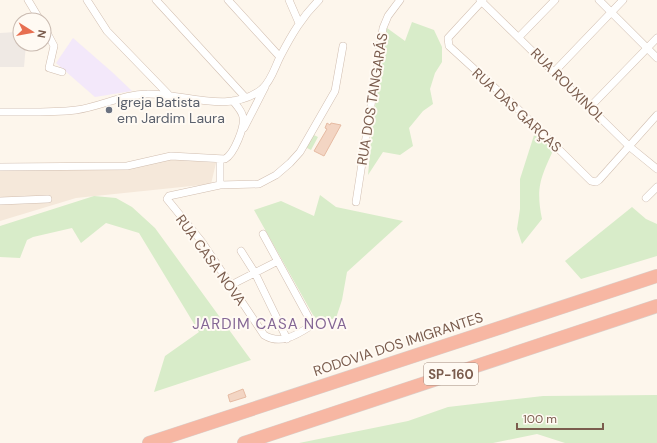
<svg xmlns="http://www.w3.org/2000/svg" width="657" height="443" viewBox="0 0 657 443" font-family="'DM Sans',sans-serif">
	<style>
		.residential { fill: #f5e8da }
		.industrial { fill: #efe9e4 }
		.education { fill: #f3e8fa }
		.green { fill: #d8ecc9 }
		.building { fill: #f3d5c3; stroke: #e6bba3 }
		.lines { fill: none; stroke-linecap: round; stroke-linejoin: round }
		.minor-casing { stroke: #d1beb0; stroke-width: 8 }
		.motorway-casing { stroke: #dad1cd; stroke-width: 14 }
		.minor { stroke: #fff; stroke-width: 7 }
		.motorway { stroke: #f7b7a3; stroke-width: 13 }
		.worship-dot { fill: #6b7280; stroke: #fffaf3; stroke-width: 1.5 }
		.labels { text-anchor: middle; stroke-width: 4; stroke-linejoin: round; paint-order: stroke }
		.shield { fill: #fffaf3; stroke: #a28b7f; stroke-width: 1 }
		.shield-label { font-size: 13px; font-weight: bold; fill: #7a5c4d }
		.street-label { font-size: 14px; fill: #7a5c4d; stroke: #fffaf3 }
		.worship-label { font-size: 14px; fill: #5b616d; stroke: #fffaf3; text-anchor: start }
		.neighbourhood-label { font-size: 15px; letter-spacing: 1px; fill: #846695; stroke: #fffaf3 }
	</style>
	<rect width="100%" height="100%" fill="#fdf6ec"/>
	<path class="residential" d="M168,158L216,163L211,184L76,198L0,221V168L136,167Z"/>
	<path class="industrial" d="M16,32L20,36V44H26L24,67H0V33Z"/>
	<path class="education" d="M73,38L112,72L132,91L95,97L56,63Z"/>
	<path class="green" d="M412,22L434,30L442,47V62L435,73L430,89L433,104L423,111L409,128L413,146L400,155L383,152L368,175L373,120L387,28L405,41Z
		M536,129L555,146C542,176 535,185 542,219L522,244L517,229L520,209V179Z
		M312,134L318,137L311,150L305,147Z
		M320,195L336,207L403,221L347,272L342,300L336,318L320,322L313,315L254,210L281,201L314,216Z
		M94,196L116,198L132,207L155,228L251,360L154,392L165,356L199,332L139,233L106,223L81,243L72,228L33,237L27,240L20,258L0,257V226Z
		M632,207L646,219L657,224V256L581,279L565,261Z
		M657,395V443H565L537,434L493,443H299L408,421L448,407L543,396Z"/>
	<path class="building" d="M327,123L330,125L331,123L341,125L324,156L314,151L327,129L325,128Z
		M243,389L246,397L230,402L228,395Z"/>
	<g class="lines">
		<g class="minor-casing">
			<path id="minor" d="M28,0L40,20
				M87,0L107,31L168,94
				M156,0L245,97
				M228,0L280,57
				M289,0L299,23
				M480,0L630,147L657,169
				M483,0L448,38L449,46L517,108L591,181L596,182L599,180L657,115
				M599,0L657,58
				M44,27L54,46L49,68L62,72
				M519,37L555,0
				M554,72L623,0
				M590,107L657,38
				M0,112C25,112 51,113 76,110C100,107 123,94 147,94C183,93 230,115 262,89C272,80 275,66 281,55C292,34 302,17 319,0
				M244,128L265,87
				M220,160V185
				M0,167L127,166L171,156L225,159C234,154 245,127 243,117C242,111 237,106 233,101
				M646,198L657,187
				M0,201L48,199
				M356,202L383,28L388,16L400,0
				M263,234L311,322L309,327C295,336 280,345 264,335L202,242L167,199L169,196L220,185L259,184L276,175L290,163L300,152L335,91L343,46
				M241,251L255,273L287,339
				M231,285L278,261"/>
		</g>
		<g class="motorway-casing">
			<path id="motorway" d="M149,443L657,276
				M244,443L657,306"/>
		</g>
		<use href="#minor" class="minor"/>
		<use href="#motorway" class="motorway"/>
	</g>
	<circle class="worship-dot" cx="109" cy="110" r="4"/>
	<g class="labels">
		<rect class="shield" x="424" y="363" width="54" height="22" rx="3"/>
		<g class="shield-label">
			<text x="451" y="379">SP-160</text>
		</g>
		<g class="street-label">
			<text transform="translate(568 85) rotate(45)" y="5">RUA ROUXINOL</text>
			<text transform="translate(372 99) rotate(-81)" y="5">RUA DOS TANGARÁS</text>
			<text transform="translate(517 110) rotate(43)" y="5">RUA DAS GARÇAS</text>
			<text transform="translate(211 260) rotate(54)" y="5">RUA CASA NOVA</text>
			<text transform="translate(398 344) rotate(-18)" y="5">RODOVIA DOS IMIGRANTES</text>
		</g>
		<g class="worship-label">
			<text x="117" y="107">Igreja Batista<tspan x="117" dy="16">em Jardim Laura</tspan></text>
		</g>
		<g class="neighbourhood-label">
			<text x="270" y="329">JARDIM CASA NOVA</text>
		</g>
	</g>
	<g transform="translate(32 32) rotate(101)"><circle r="19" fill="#fffaf3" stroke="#cabbb1"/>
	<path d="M0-3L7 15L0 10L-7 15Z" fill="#e76f51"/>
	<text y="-6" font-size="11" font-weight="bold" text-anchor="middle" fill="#7a5c4d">N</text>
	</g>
	<path d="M517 423v6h86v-6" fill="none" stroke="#7a5c4d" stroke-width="2"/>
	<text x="523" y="423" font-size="12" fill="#7a5c4d" stroke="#fffaf3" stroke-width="3" paint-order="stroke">100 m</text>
</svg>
